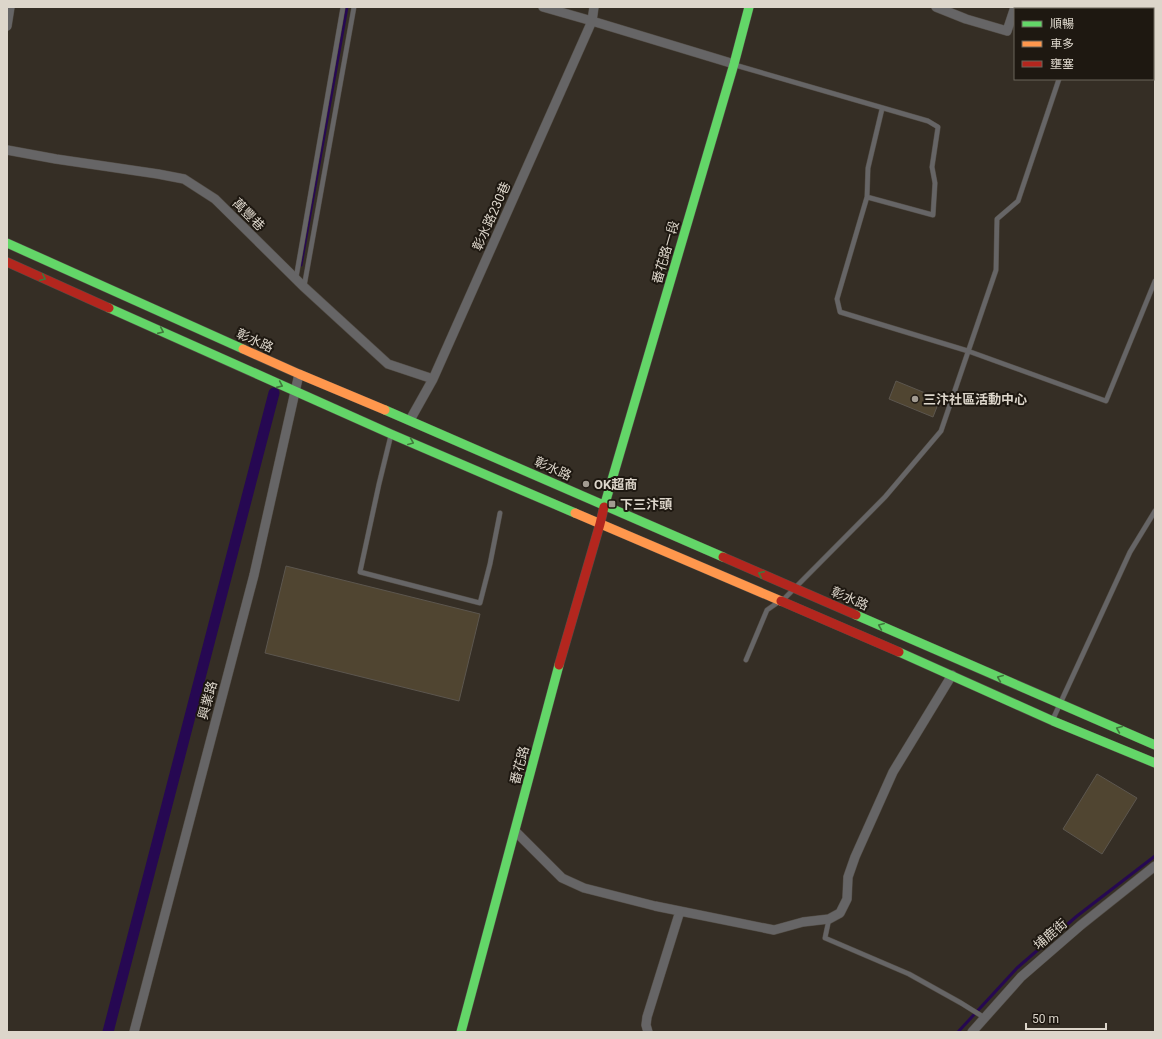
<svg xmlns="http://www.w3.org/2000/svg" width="1162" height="1039" viewBox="0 0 1162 1039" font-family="Roboto,'Noto Sans TC',sans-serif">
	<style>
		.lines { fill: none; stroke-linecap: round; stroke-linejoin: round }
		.stream { stroke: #260852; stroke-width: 3 }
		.canal { stroke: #260852; stroke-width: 11 }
		.building { fill: #504531; stroke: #5c564e }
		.lane-casing { stroke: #524c45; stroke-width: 5.5 }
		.street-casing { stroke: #524c45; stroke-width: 10 }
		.fast-casing { stroke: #524c45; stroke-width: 10 }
		.slow-casing { stroke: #524c45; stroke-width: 10 }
		.jam-casing { stroke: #524c45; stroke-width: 10 }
		.lane { stroke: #666566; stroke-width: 4.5 }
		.street { stroke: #666566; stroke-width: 9 }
		.fast { stroke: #63d668; stroke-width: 9 }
		.slow { stroke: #ff974d; stroke-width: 9 }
		.jam { stroke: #b3261e; stroke-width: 9 }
		.oneway { stroke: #40773c }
		.poi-dot { fill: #a29b91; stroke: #1e1811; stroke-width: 1.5 }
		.labels { text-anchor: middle; stroke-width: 4; stroke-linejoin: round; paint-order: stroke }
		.street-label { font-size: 13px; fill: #ddd6cb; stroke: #1e1811 }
		.poi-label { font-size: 13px; font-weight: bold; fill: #ddd6cb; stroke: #1e1811; text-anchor: start }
	</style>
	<rect width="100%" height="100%" fill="#352e25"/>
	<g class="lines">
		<path class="stream" d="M301,265L347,7
			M958,1032L1017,968L1077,916L1155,856"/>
		<path class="canal" d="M108,1032L274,393"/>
	</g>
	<path class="building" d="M896,381L940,399L933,417L889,399Z
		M286,566L480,614L459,701L265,653Z
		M1097,774L1137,798L1102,854L1063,829Z"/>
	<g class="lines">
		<g class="lane-casing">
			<path id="lane" d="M1086,9L1087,7
				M735,65L928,121L938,127L932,167L935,183L933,215L867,197
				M882,109L868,168L867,197L837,299L840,312L968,351L1106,401L1155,281
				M296,278L343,7
				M304,287L354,7
				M391,435L379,484L360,572L480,603L490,564L500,513
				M784,599L885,497L941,431L996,270L997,219L1018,201L1059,79
				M746,660L767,610L777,603
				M1053,719L1130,552L1155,511
				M829,919L825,938L909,974L961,1003L985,1018"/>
		</g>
		<g class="street-casing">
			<path id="street" d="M543,7L592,21L594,7
				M936,7L966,19L1007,31L1015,7
				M1053,9L1054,7
				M7,26L10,7
				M7,150L56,159L158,174L184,179L215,199L304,287L388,364L433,379
				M410,420L433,379L592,21L734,64
				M515,831L562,878L584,888L655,906L774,930L803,922L829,919L840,913L847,899L848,877L855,857L893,772L952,675
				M134,1032L254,575L299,374
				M648,1032L646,1025L647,1017L680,911
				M972,1032L1021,977L1081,925L1155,866"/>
		</g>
		<g class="fast-casing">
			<path id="fast" d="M7,243L243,349
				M109,308L391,434L575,513
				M385,410L723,557
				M604,507L734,64L749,7
				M856,615L1155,745
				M899,652L1053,721L1155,763
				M461,1032L559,665"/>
		</g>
		<g class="slow-casing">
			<path id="slow" d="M243,349L299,374L385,410
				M575,513L781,601"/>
		</g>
		<g class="jam-casing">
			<path id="jam" d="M7,262L109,308
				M723,557L856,615
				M781,601L899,652
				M559,665L600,524L604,507"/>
		</g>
		<use href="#lane" class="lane"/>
		<use href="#street" class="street"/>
		<use href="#fast" class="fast"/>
		<use href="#slow" class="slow"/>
		<use href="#jam" class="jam"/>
	</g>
	<defs><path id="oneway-chevron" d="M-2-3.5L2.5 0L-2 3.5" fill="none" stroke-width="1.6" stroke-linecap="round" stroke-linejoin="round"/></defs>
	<g class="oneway">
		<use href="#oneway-chevron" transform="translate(43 278) rotate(24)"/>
		<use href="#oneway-chevron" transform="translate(161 331) rotate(24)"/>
		<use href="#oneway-chevron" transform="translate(280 385) rotate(24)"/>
		<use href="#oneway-chevron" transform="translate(411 442) rotate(23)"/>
		<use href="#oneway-chevron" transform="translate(761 574) rotate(-156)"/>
		<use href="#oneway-chevron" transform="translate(881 626) rotate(-157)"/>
		<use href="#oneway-chevron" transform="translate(1000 678) rotate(-157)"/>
		<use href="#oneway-chevron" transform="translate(1119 729) rotate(-157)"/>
	</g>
	<g class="poi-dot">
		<circle cx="915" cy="399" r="4"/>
		<circle cx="586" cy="484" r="4"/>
		<rect x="608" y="500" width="8" height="8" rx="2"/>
	</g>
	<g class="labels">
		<g class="street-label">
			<text transform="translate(249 214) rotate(45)" y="5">萬豐巷</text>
			<text transform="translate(491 216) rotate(-66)" y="5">彰水路230巷</text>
			<text transform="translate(665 252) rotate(-74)" y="5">番花路一段</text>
			<text transform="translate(255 340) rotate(24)" y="5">彰水路</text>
			<text transform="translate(553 468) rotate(24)" y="5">彰水路</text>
			<text transform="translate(850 598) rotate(23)" y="5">彰水路</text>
			<text transform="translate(207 700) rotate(-75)" y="5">興業路</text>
			<text transform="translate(519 765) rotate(-75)" y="5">番花路</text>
			<text transform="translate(1050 934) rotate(-41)" y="5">埔鹿街</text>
		</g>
		<g class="poi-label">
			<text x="923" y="404">三汴社區活動中心</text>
			<text x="594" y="489">OK超商</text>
			<text x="620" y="509">下三汴頭</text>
		</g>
	</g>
	<rect width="1162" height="1039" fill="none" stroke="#ddd6cb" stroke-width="16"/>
	<rect x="1014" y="8" width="140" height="72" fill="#1e1811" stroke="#6a645b"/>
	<rect x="1022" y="21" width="20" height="6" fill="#63d668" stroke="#6a645b"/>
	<text x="1050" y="28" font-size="12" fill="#ddd6cb">順暢</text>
	<rect x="1022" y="41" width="20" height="6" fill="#ff974d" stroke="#6a645b"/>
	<text x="1050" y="48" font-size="12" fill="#ddd6cb">車多</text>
	<rect x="1022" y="61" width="20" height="6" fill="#b3261e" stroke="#6a645b"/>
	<text x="1050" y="68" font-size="12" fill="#ddd6cb">壅塞</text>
	<path d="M1026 1023v6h80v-6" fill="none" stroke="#ddd6cb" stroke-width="2"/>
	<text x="1032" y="1023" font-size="12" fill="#ddd6cb" stroke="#1e1811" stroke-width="3" paint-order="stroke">50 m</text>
</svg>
